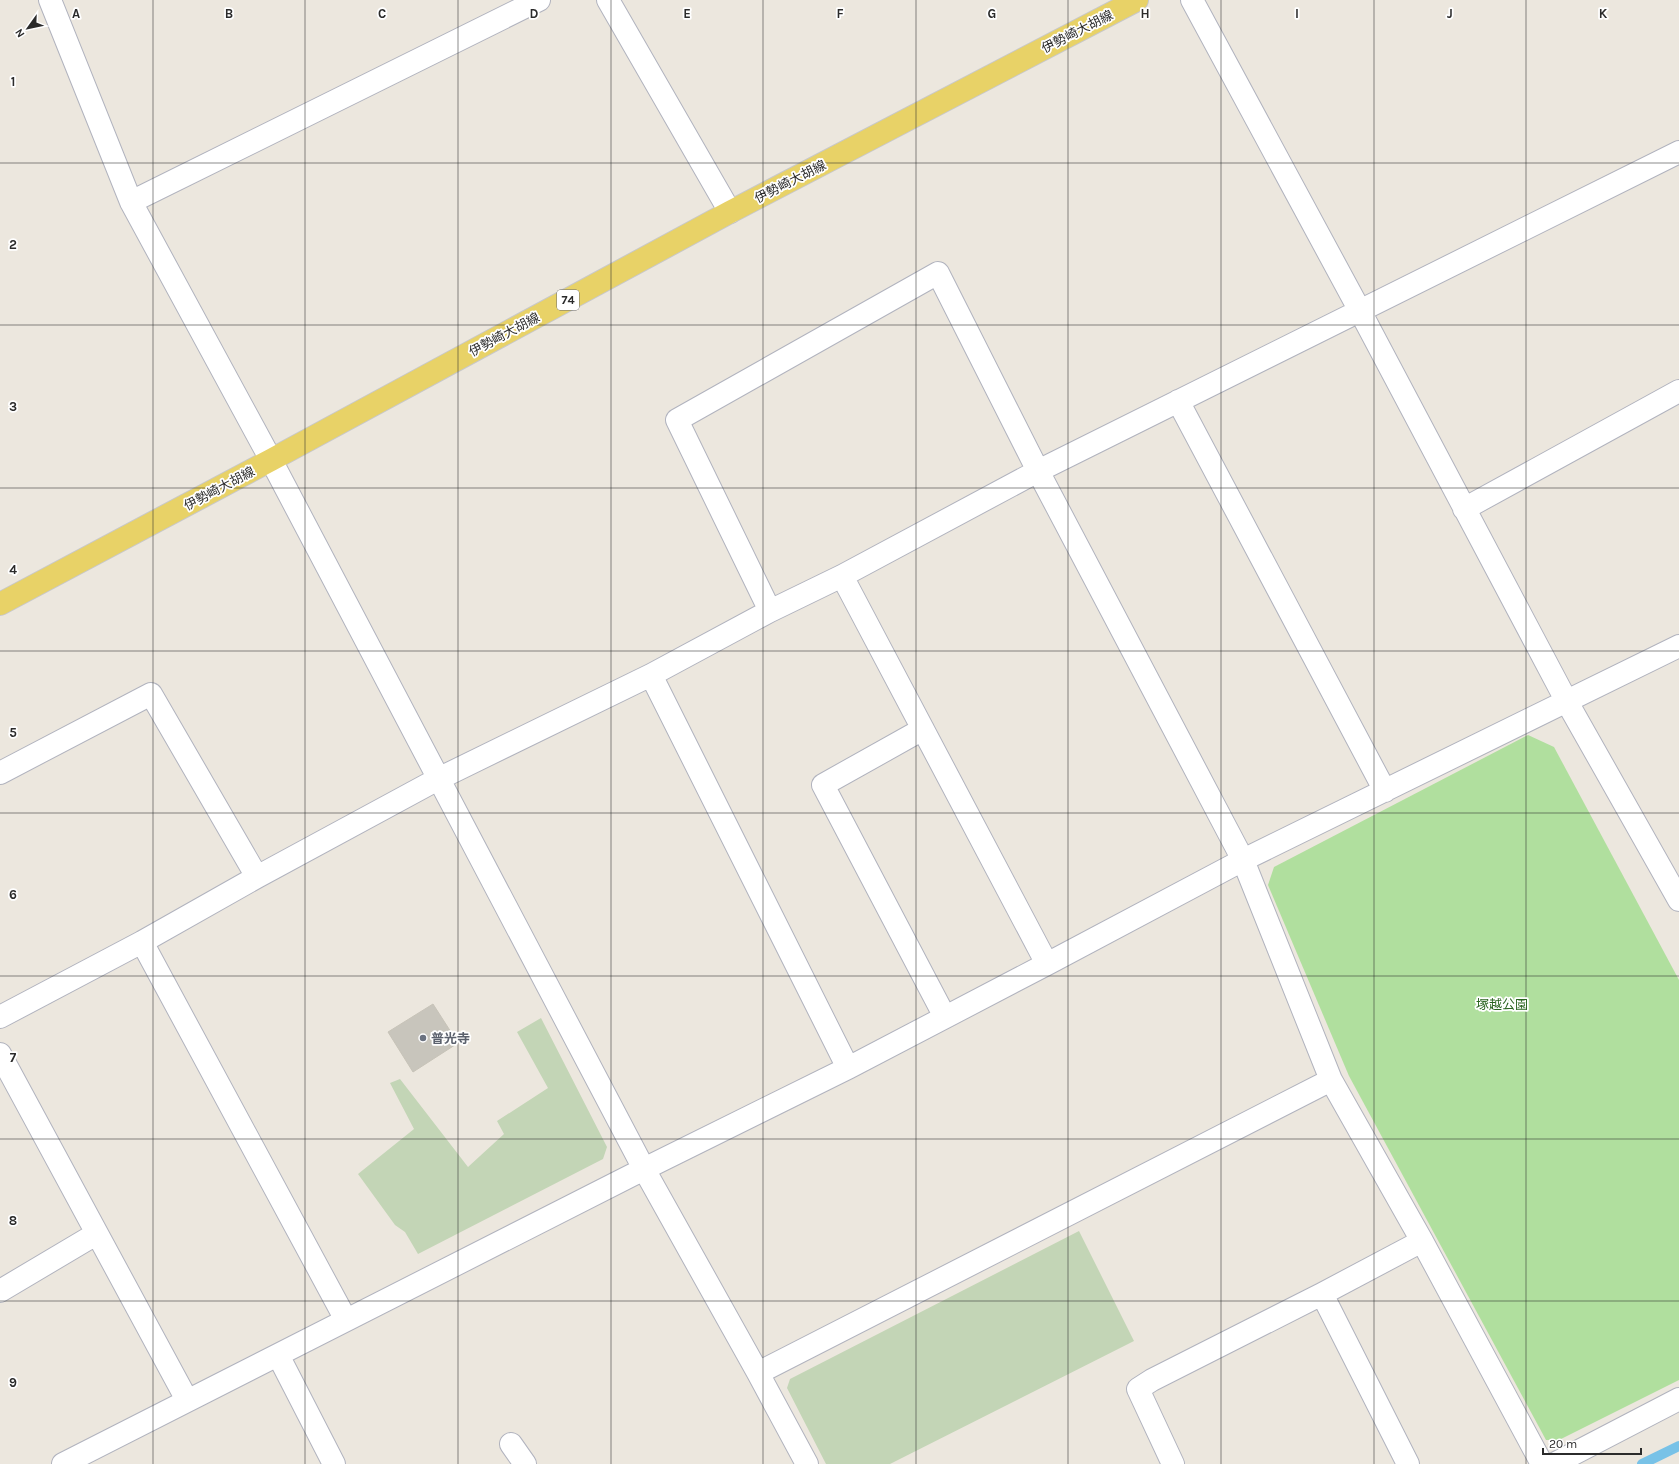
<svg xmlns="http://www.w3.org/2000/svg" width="1679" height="1464" viewBox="0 0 1679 1464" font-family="Karla,'Noto Sans JP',sans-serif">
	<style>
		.green { fill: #b0df9e }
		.cemetery { fill: #c3d5b6 }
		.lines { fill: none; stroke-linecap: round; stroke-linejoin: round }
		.stream { stroke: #78c2e7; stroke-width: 10 }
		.building { fill: #c8c5bc; stroke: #c7c3b8 }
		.minor-casing { stroke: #b1b3be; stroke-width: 24 }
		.major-casing { stroke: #c8c8c8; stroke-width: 24 }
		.minor { stroke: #fff; stroke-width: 22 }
		.major { stroke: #e8d267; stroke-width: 22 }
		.grid { fill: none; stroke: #2b2b2b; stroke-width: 1; stroke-opacity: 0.55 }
		.worship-dot { fill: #6b7280; stroke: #fff; stroke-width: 1.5 }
		.labels { text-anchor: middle; stroke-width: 3.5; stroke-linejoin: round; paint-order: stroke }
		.shield { fill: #fff; stroke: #6b6b6b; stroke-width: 1 }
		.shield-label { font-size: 12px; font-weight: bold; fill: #2b2b2b }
		.street-label { font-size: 13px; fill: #2b2b2b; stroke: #fff }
		.park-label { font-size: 13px; fill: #29641f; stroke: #fff }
		.worship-label { font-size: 13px; font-weight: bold; fill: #5b616d; stroke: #fff; text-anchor: start }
		.grid-label { font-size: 13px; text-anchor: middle; font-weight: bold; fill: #2b2b2b; stroke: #fff; stroke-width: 3.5; stroke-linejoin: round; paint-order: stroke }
	</style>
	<rect width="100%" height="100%" fill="#ece7de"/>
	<path class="green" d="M1528,735L1554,747L1679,980V1380L1559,1440H1546L1349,1076L1268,885L1274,867Z"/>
	<path class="cemetery" d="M541,1018L607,1147L603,1159L418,1254L405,1232L395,1225L358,1174L414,1129L390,1083L400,1079L468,1167L504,1134L497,1121L548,1088L517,1032Z
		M1079,1231L1134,1341L890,1464H826L787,1388L790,1379Z"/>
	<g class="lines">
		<path class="stream" d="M1642,1464L1679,1446"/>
	</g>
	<path class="building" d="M433,1004L458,1043L413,1072L388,1032Z"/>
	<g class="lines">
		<g class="minor-casing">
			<path id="minor" d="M50,0L131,202L271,460L644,1169L758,1373L807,1464
				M608,0L730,212
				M1192,0L1360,311L1567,702L1679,900
				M131,202L539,0
				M1178,401L1385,791
				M1464,509L1679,391
				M842,576L1047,964
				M770,611L677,420L938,273L1038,471L1243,860L1331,1080L1422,1241L1542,1464
				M651,675L848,1068
				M923,729L823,785L945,1017
				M0,773L151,694L257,877
				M142,942L346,1320
				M0,1017L142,942L257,877L438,779L651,675L770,611L842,576L1038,471L1679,152
				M0,1054L187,1400
				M0,1291L96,1234
				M1322,1294L1408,1464
				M278,1355L334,1464
				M758,1373L1331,1080
				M511,1444L525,1464
				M63,1464L644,1169L848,1068L1047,964L1243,860L1679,646
				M1173,1464L1138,1389L1152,1380L1322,1294L1422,1241
				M1554,1464L1679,1399"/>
		</g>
		<g class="major-casing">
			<path id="major" d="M0,604L271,460L730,212L1137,0"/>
		</g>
		<use href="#minor" class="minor"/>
		<use href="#major" class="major"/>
	</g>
	<path class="grid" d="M153,0V1464M305,0V1464M458,0V1464M611,0V1464M763,0V1464M916,0V1464M1068,0V1464M1221,0V1464M1374,0V1464M1526,0V1464M0,163H1679M0,325H1679M0,488H1679M0,651H1679M0,813H1679M0,976H1679M0,1139H1679M0,1301H1679"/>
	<circle class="worship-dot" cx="423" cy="1038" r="4"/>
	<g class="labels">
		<rect class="shield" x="557" y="290" width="22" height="20" rx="3"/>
		<g class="shield-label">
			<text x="568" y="304">74</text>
		</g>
		<g class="street-label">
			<text transform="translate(1077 31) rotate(-27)" y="5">伊勢崎大胡線</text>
			<text transform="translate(790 181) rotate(-27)" y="5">伊勢崎大胡線</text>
			<text transform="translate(504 334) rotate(-28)" y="5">伊勢崎大胡線</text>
			<text transform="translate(219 488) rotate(-28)" y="5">伊勢崎大胡線</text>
		</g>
		<g class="park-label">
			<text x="1502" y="1009">塚越公園</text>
		</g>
		<g class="worship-label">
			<text x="431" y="1043">普光寺</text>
		</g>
	</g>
	<g class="grid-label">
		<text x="76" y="18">A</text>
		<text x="229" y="18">B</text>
		<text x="382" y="18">C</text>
		<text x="534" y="18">D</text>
		<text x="687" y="18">E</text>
		<text x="840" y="18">F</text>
		<text x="992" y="18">G</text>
		<text x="1145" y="18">H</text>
		<text x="1297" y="18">I</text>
		<text x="1450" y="18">J</text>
		<text x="1603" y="18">K</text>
		<text x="13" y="86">1</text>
		<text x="13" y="249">2</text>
		<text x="13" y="411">3</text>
		<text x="13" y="574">4</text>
		<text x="13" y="737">5</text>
		<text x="13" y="899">6</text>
		<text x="13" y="1062">7</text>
		<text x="13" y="1225">8</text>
		<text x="13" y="1387">9</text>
	</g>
	<g transform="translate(28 28) rotate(237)" stroke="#ffffff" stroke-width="3" paint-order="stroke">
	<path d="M0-3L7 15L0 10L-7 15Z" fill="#2b2b2b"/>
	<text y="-6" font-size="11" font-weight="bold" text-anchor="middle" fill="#2b2b2b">N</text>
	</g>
	<path d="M1543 1448v6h98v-6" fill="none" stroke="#2b2b2b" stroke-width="2"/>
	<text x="1549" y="1448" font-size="12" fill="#2b2b2b" stroke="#ffffff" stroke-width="3" paint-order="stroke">20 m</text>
</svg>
